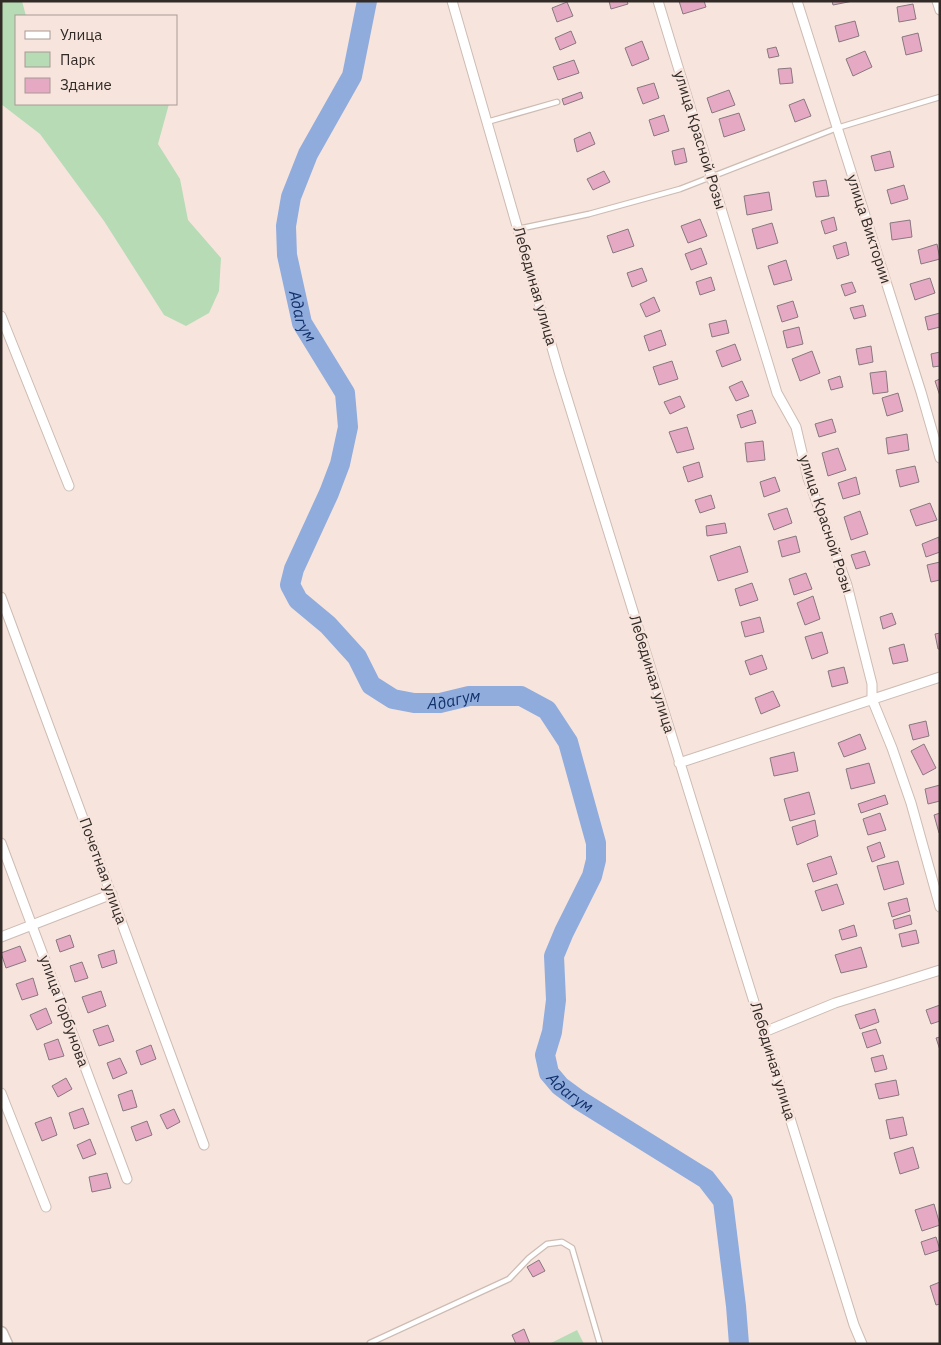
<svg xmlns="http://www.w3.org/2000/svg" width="941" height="1345" viewBox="0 0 941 1345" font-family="'IBM Plex Sans',sans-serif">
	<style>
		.green { fill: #b7dbb5 }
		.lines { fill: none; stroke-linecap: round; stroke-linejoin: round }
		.river { stroke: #90acdd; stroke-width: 20 }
		.building { fill: #e5a9c4; stroke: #88787f }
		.lane-casing { stroke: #cdbcb3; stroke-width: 7 }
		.street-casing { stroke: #cdbcb3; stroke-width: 11 }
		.secondary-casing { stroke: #cdbcb3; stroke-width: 15 }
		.lane { stroke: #fff; stroke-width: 4.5 }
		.street { stroke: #fff; stroke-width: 9 }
		.secondary { stroke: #fff; stroke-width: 12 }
		.labels { text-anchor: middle; stroke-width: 5; stroke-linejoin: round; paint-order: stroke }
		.street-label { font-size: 15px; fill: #312a27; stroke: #f7e5dd }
		.water-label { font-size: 16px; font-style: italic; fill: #123069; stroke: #f7e5dd }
	</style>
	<rect width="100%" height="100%" fill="#f7e5dd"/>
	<path class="green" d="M1,1H22L26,16H16V104H169L158,144L180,179L188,220L221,258L219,291L209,313L186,326L164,315L104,221L40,134L1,104Z
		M577,1330L584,1344H549Z"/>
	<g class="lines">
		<path class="river" id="s1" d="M367,1L352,76L308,154L291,197L286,226L287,255L302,323L345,393L348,427L340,464L329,493L294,569L290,585L298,600L328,625L357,657L371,685L393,699L414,703H440L469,696H521L547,710L568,742L596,843V860L592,876L564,932L554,956L556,1000L552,1032L545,1055L549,1073L560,1086L579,1100L706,1179L723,1201L736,1306L739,1344"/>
	</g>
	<path class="building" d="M609,1H627L628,4L611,9Z
		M679,1H704L706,7L683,14Z
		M832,1H853L833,5Z
		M567,2L573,16L557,22L552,8Z
		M913,4L916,19L899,22L897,7Z
		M855,21L859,36L839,42L835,26Z
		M571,31L576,43L560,50L555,38Z
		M918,33L922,51L906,55L902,37Z
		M642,41L649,59L632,66L625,48Z
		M776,47L779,56L769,58L767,49Z
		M865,51L872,67L853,76L846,59Z
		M574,60L579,73L558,80L553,67Z
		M791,68L793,83L780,84L778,69Z
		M654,83L659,98L643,104L637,88Z
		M729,90L735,105L712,113L707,98Z
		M581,92L583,98L564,105L562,99Z
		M804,99L811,116L795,122L789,105Z
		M739,113L745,130L724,137L719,119Z
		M664,115L669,131L654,136L649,120Z
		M590,132L595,144L577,152L574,139Z
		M684,148L687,162L675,165L672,151Z
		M890,151L894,167L875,171L871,156Z
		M604,171L610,182L593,190L587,179Z
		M826,180L829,196L816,197L813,182Z
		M904,185L908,199L891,204L887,190Z
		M769,192L772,210L747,215L744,196Z
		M834,217L837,230L825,234L821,221Z
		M700,219L707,236L688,243L681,226Z
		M910,220L912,237L892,240L890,223Z
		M772,223L778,243L757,249L752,229Z
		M628,229L634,246L613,253L607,236Z
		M846,242L849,255L837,259L833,246Z
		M937,244L940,259L921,264L918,250Z
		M701,248L707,264L691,270L685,254Z
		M786,260L792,280L774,285L768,266Z
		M642,268L647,281L632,287L627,273Z
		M711,277L715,290L700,295L696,282Z
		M930,278L935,293L915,300L910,284Z
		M852,282L856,292L845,296L841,285Z
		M654,297L660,311L646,317L640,304Z
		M793,301L798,317L782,322L777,306Z
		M863,305L866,316L854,319L850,308Z
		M940,313V327L928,330L925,317Z
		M726,320L729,333L712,337L709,324Z
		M799,327L803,344L787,348L783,331Z
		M661,330L666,345L649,351L644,336Z
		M735,344L741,360L722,367L716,351Z
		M871,346L873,362L859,365L856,349Z
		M812,351L820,373L800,381L792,359Z
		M940,352V366L933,367L931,354Z
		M672,361L678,379L659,385L653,367Z
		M886,371L888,392L873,394L870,373Z
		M840,376L843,387L831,390L828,380Z
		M940,379V396L935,381Z
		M742,381L749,396L736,401L729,387Z
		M898,393L903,411L887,416L882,398Z
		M680,396L685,407L670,414L664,402Z
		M752,410L756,423L741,428L737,415Z
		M832,419L836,432L819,437L815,424Z
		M687,427L694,449L677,453L669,432Z
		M907,434L909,450L888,454L886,438Z
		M763,441L765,460L747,462L745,443Z
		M838,448L846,470L828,476L822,453Z
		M699,462L703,477L688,482L683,467Z
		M915,466L919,482L900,487L896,470Z
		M775,477L780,491L764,497L760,482Z
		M856,477L860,494L843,499L838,483Z
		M711,495L715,508L700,513L695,500Z
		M930,503L937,520L916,526L910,510Z
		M787,508L792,523L774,530L768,514Z
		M860,511L868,534L851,540L844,517Z
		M725,523L727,533L707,536L706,526Z
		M796,536L800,552L782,557L778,541Z
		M939,537L940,552L926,557L922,544Z
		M740,546L748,572L718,581L710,556Z
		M865,551L870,565L856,569L851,555Z
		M940,562V580L931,582L927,565Z
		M806,573L812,589L794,595L789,579Z
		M752,583L758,600L740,606L735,589Z
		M813,596L820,619L805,625L797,603Z
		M892,613L896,624L883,629L880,617Z
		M760,617L764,632L745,637L741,622Z
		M822,632L828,653L812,659L805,637Z
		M940,633V649H938L935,634Z
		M904,644L908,661L893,664L889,648Z
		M762,655L767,669L750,675L745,661Z
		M844,667L848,683L832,687L828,671Z
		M773,691L780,706L761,714L755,698Z
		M926,721L929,736L913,740L909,725Z
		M860,734L866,749L844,757L838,743Z
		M924,744L936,768L923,775L911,751Z
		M794,752L798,771L774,776L770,758Z
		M869,763L875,783L851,789L846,769Z
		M940,785V801L928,804L925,789Z
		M809,792L815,814L790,821L784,799Z
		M885,795L888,804L861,813L858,804Z
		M880,813L886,830L868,835L863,819Z
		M940,813V833H939L934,815Z
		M815,820L818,836L797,845L792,827Z
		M880,842L885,857L872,862L867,847Z
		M831,856L837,874L813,882L807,864Z
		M898,861L904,884L884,890L877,866Z
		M837,884L844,904L822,911L815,891Z
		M907,898L910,911L892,917L888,903Z
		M910,915L912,924L895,929L893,920Z
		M854,925L857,936L842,940L839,930Z
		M916,930L919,943L902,947L899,934Z
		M70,935L74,947L60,952L56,940Z
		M20,946L26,961L6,968L1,953Z
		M861,947L867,967L841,973L835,955Z
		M114,950L117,963L102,968L98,955Z
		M82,962L88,978L75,982L70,966Z
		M33,978L38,995L22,1000L16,984Z
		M101,991L106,1006L88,1013L82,997Z
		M940,1005V1021L931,1024L926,1010Z
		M46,1008L52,1023L37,1030L30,1015Z
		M875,1009L879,1022L860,1029L855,1015Z
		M108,1025L114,1041L99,1046L93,1030Z
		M876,1029L881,1043L867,1048L862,1033Z
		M940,1037V1050L936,1038Z
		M58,1039L64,1056L49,1060L44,1044Z
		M151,1045L156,1059L141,1065L136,1051Z
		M883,1055L887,1069L875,1072L871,1058Z
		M120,1058L127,1073L113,1079L107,1063Z
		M66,1078L72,1089L58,1097L52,1086Z
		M896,1080L899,1095L879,1099L875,1084Z
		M132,1090L137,1107L123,1111L118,1095Z
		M83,1108L89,1124L74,1129L69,1113Z
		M174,1109L180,1122L167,1129L160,1115Z
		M51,1117L57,1135L42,1141L35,1123Z
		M903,1117L907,1135L890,1139L886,1120Z
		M147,1121L152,1135L136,1141L131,1127Z
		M90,1139L96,1154L83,1159L77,1145Z
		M913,1147L919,1168L900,1174L894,1153Z
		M107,1173L111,1188L92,1192L89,1177Z
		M934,1204L940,1225L922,1231L915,1210Z
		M936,1237L940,1250L925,1255L921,1242Z
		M539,1260L545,1271L533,1277L527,1267Z
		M940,1282V1304L936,1305L930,1286Z
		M524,1329L530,1344H516L512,1335Z"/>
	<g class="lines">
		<g class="lane-casing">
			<path id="lane" d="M487,122L557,102
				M518,229L589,214L680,189L837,128L940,97
				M371,1344L370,1343L509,1279L529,1258L547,1244L562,1242L572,1248L600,1344"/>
		</g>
		<g class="street-casing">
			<path id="street" d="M452,1L559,372L854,1325L862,1344
				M658,1L777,393L796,427L808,478L847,585L872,684V699L892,748L911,803L940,907
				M797,1L921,392L940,458
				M937,1L940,10
				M1,316L69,486
				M1,597L204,1145
				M679,763L940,677
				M1,843L127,1179
				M1,937L112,894
				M764,1032L835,1003L940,970
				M1,1093L46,1207"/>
		</g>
		<g class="secondary-casing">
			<path id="secondary" d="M1,1333L6,1344"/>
		</g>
		<use href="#lane" class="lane"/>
		<use href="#street" class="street"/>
		<use href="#secondary" class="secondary"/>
	</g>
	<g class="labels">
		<g class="street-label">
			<text transform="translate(700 140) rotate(73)" y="5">улица Красной Розы</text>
			<text transform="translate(869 229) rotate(72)" y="5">улица Виктории</text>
			<text transform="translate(535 286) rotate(74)" y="5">Лебединая улица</text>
			<text transform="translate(826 524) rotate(72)" y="5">улица Красной Розы</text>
			<text transform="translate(652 674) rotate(73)" y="5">Лебединая улица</text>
			<text transform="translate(103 871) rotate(70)" y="5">Почетная улица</text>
			<text transform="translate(64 1011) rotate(70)" y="5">улица Горбунова</text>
			<text transform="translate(773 1061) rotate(73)" y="5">Лебединая улица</text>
		</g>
		<g class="water-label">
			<text dy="6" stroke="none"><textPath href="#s1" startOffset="334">Адагум</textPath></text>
			<text dy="6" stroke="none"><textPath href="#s1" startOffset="844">Адагум</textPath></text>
			<text dy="6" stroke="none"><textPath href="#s1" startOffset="1354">Адагум</textPath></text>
		</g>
	</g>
	<rect width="941" height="1345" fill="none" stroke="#312a27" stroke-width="5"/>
	<rect x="15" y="15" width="162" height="90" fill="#f7e5dd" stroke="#a89a94"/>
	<rect x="25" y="31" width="25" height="8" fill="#ffffff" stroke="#a89a94"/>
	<text x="60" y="40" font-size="15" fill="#312a27">Улица</text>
	<rect x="25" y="52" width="25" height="15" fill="#b7dbb5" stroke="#a89a94"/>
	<text x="60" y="65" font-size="15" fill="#312a27">Парк</text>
	<rect x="25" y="78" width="25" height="15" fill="#e5a9c4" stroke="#a89a94"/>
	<text x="60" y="90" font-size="15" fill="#312a27">Здание</text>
</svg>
